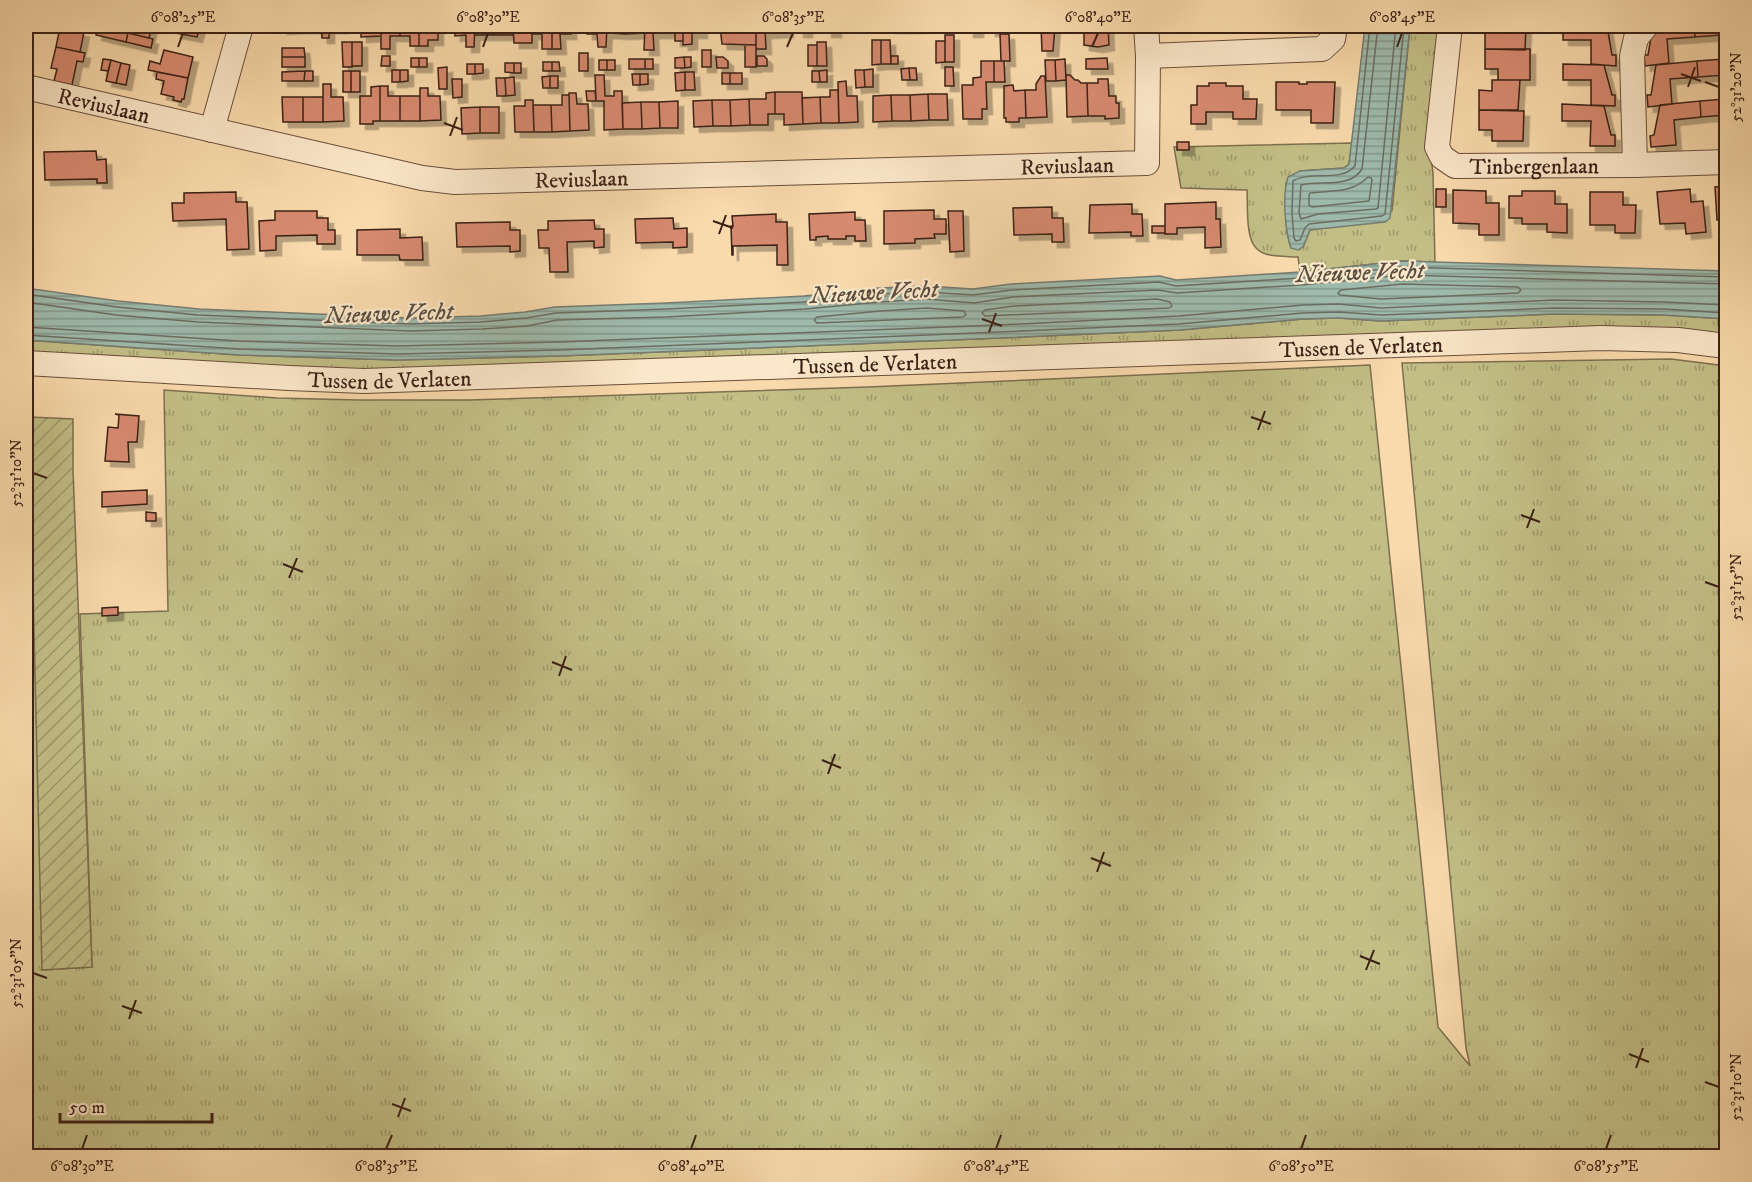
<svg xmlns="http://www.w3.org/2000/svg" width="1752" height="1182" viewBox="0 0 1752 1182" font-family="'IM FELL DW Pica',serif">
	<style>
		.grass { fill: url(#grass-tufts); stroke: #7e6f4e; stroke-width: 1.5 }
		.garden { fill: url(#garden-furrows); stroke: #7e6f4e; stroke-width: 1.5 }
		.water { fill: url(#water-rules); stroke: #767c70; stroke-width: 1.5 }
		.lines { fill: none; stroke-linecap: round; stroke-linejoin: round }
		.shore { stroke: #6c6d60; stroke-width: 1.5 }
		.building { fill: #d78a70; stroke: #3b2015; stroke-width: 1.5; filter: url(#shadow) }
		.minor-casing { stroke: #6a4e3b; stroke-width: 26 }
		.minor { stroke: #fbe7c9; stroke-width: 24 }
		.ticks { fill: none; stroke: #3b2015; stroke-width: 2 }
		.labels { text-anchor: middle; stroke-width: 4.5; stroke-linejoin: round; paint-order: stroke }
		.street-label { font-size: 22px; fill: #3b2015; stroke: #fbe7c9 }
		.water-label { font-size: 24px; font-style: italic; fill: #594e42; stroke: #fbe7c9 }
		.neatline { fill: none; stroke: #3b2015; stroke-width: 2 }
		.ticks-label { font-size: 15px; text-anchor: middle; fill: #3b2015 }
	</style>
	<defs>
		<pattern id="grass-tufts" width="24" height="20" patternUnits="userSpaceOnUse" patternTransform="scale(1.5)"><rect width="24" height="20" fill="#c2be86"/><path d="M3 7l-1-3M5 7V3M7 7l1-3M15 17l-1-3M17 17v-4M19 17l1-3" fill="none" stroke="#9f9a6c"/></pattern>
		<pattern id="garden-furrows" width="10" height="10" patternUnits="userSpaceOnUse" patternTransform="scale(1.5)"><rect width="10" height="10" fill="#c2be86"/><path d="M-1 1l2-2M0 10L10 0M9 11l2-2" fill="none" stroke="#9f9a6c"/></pattern>
		<pattern id="water-rules" width="6" height="5" patternUnits="userSpaceOnUse" patternTransform="scale(1.5)"><rect width="6" height="5" fill="#9ebaac"/><path d="M0 2.5h6" fill="none" stroke="#82978b"/></pattern>
		<filter id="shadow"><feDropShadow dx="5.5" dy="5.5" stdDeviation="0" flood-color="#0004"/></filter>
	</defs>
	<rect width="100%" height="100%" fill="#f9daac"/>
	<filter id="stains"><feTurbulence type="fractalNoise" baseFrequency=".00333" numOctaves="4"/><feColorMatrix values="0 0 0 0 .2 0 0 0 0 .09 0 0 0 0 .02 0 0 0 .5 -.17"/></filter>
	<radialGradient id="worn" r=".72"><stop offset=".6" stop-color="#630" stop-opacity="0"/><stop offset="1" stop-color="#630" stop-opacity=".3"/></radialGradient>
	<path class="grass" d="M1410,26H1441L1429,138L1433,174L1435,262L1402,261L1300,272L1298,257C1286,256 1266,258 1257,249C1245,239 1248,205 1247,190L1181,188L1174,147L1352,143L1349,164L1344,168L1300,171L1286,183C1286,204 1284,227 1291,248L1303,247L1310,230L1392,211Z
		M1554,314L1664,315L1726,319V339L418,372L26,357V340L239,355L397,360L559,356L1000,338L1180,330L1303,319L1339,318L1381,321Z
		M1671,359L1726,366V1156H26V384H28L43,970L92,967L80,614L168,611L164,390L277,398L359,400H469L868,387L1370,365L1438,1027L1470,1066L1466,1048L1402,363Z"/>
	<path class="garden" d="M29,417L73,419V470L92,967L42,970Z"/>
	<path class="water" d="M1365,26H1410L1390,218L1385,222L1310,230L1303,247L1298,250L1291,248C1285,230 1282,195 1288,177L1300,171L1344,168L1349,164Z
		M1402,261L1726,271V319L1664,315L1554,314L1381,321L1339,318L1303,319L1180,330L1000,338L559,356L397,360L239,355L26,340V288L118,301L199,309L409,318L481,316L525,312L555,307L666,303L804,296L879,288L927,286L973,289L1011,284L1160,276L1176,280L1300,272Z"/>
	<g class="lines">
		<path class="shore" d="M1370,26L1355,166C1341,183 1311,170 1293,181L1292,213L1294,238L1296,241L1300,240L1305,228L1309,224L1382,216L1385,214L1404,26
			M1378,26L1362,169C1350,189 1320,180 1301,185L1299,213L1301,219L1318,214L1376,209L1378,208L1396,26
			M1368,177L1371,178L1372,180L1369,201L1312,207L1309,205V195L1310,193C1332,190 1351,194 1368,177Z
			M1403,284L1518,287L1521,290L1518,293L1381,299L1340,295L1338,293L1341,290Z
			M26,294L117,307L198,315L409,324L481,322L526,318L556,313L667,309L804,302L880,294L926,292L973,295L1012,290L1159,282L1176,286L1300,278L1402,267L1726,277
			M1157,299L1170,302L1172,306L1169,308L985,316L982,313L985,310L1014,306Z
			M26,302L116,315L198,322L410,331L482,329L527,326L557,320L667,317L805,309L880,302L926,299L974,303L1013,297L1158,290L1177,293L1301,285L1402,275L1726,284
			M926,308L964,311L966,315L963,317L817,323L814,320L817,317L881,311Z
			M26,327L239,341L397,346L559,342L999,325L1179,316L1303,305L1339,304L1381,308L1554,300L1664,302L1726,305
			M26,335L239,349L397,354L559,350L1000,332L1179,324L1303,313L1339,312L1381,315L1554,308L1664,309L1726,313"/>
	</g>
	<path class="building" d="M98,26L128,33L126,42L96,35Z
		M130,26L152,27L149,38L128,33Z
		M177,26H200L197,37L175,33Z
		M282,26H302V28L282,29Z
		M302,26H322V38L321,28H302Z
		M322,26H343V28H329V38H322Z
		M361,26H381V36L361,37Z
		M381,26H400V36H390V49H381Z
		M400,26H419V46H410V36H400Z
		M419,26H438V40H428V46H419Z
		M455,26H475L474,47H466V35L455,36Z
		M475,26H494V35H475Z
		M494,26H513V35H494Z
		M513,26H532V43H514Z
		M532,26H552V49H542V34H532Z
		M552,26H571V34H560L561,49H552Z
		M587,26H607L606,47H598L597,34H587Z
		M607,26H626V34L607,33Z
		M626,26H645V33L626,34Z
		M645,26H664V33H653L654,50H644Z
		M664,26H683V41H675V33H664Z
		M683,26H702V33H692V44L683,45Z
		M720,26H756V45L722,44Z
		M766,26H788V32L766,33Z
		M798,26H807V32H798Z
		M826,26H849V27H836V32H826Z
		M890,26H912V28H890Z
		M912,26H934V27L912,28Z
		M954,26H978V32H968V27H954Z
		M978,26H999V31H990V27H978Z
		M1041,26H1055L1053,51H1042Z
		M1084,26H1108L1109,45L1098,47L1084,45Z
		M1499,26H1526L1525,50L1485,49V30H1499Z
		M1563,26H1607L1612,55H1616V66L1591,64V40H1563Z
		M1653,26H1694L1695,37L1667,39L1669,63L1645,66L1644,55H1648Z
		M1694,26H1726V59H1724L1722,35L1695,37Z
		M60,27L84,32L80,52L56,47Z
		M756,28H765L766,49H756Z
		M128,33L153,39L151,48L126,42Z
		M1000,34H1009L1010,61H1001Z
		M945,35H954V62H945Z
		M872,40H881V64L872,65Z
		M881,40H890L891,64H881Z
		M936,41H945V62L936,63Z
		M342,42H352V67H343Z
		M352,42H362V66H352Z
		M817,42H826L827,66H817Z
		M745,45H756V67H745Z
		M808,45H817V66H808Z
		M56,47L85,53L83,62L77,61L72,85L54,81L57,69L51,68Z
		M282,48H304L305,57H282Z
		M1485,49H1530V80H1498V69H1485Z
		M164,50L193,57L188,78L148,70L150,61L160,64Z
		M702,50H711V67H702Z
		M579,53H588V71H579Z
		M382,56H390V66H381Z
		M757,56H764L767,59V66H757Z
		M891,56H898V64H891Z
		M282,57H305V67H282Z
		M684,57L685,68H675V58Z
		M684,57H691V67L685,68Z
		M716,57H723L728,61V68H717Z
		M411,58H419V67H411Z
		M419,58H427V67H419Z
		M1107,58L1108,69H1086V59Z
		M103,59L111,60L108,71L101,70Z
		M629,59H645V69H629Z
		M645,59H653V69H645Z
		M1065,59L1066,80L1056,81L1055,60Z
		M1724,59H1726V85V75L1698,77L1697,61Z
		M111,60L121,63L116,83L106,81Z
		M599,60H607V70H599Z
		M607,60H615V70H607Z
		M1045,60H1055L1056,81H1046Z
		M981,61H994V82H986L987,109H982V119H963L962,85H973V78L981,77Z
		M994,61H1004L1005,82H994Z
		M1697,61L1698,77L1670,79L1672,104L1648,107L1647,95H1651L1656,65Z
		M543,62H552V71H543Z
		M552,62H559L560,71H552Z
		M121,63L130,65L126,85L116,83Z
		M505,63H514V73L505,72Z
		M514,63H521V73H514Z
		M467,64H475V74H467Z
		M475,64H483V73L475,74Z
		M1563,64L1604,65L1612,95H1615V106L1591,105V80H1563Z
		M447,67V89H439L438,68Z
		M945,67H953L954,86H945Z
		M909,68L910,80H902L901,69Z
		M909,68H916L917,80H910Z
		M873,69V87H865L864,70Z
		M392,70H400V82H392Z
		M400,70H408V81L400,82Z
		M827,70V82H820L819,71Z
		M855,70H864L865,87L856,88Z
		M305,71H313V81H304Z
		M305,71L304,81H282V72Z
		M343,71H351V92H343Z
		M351,71H360V92H351Z
		M812,71H819L820,82H812Z
		M157,72L188,78L184,99H182L181,102L173,100L174,97L161,94L164,81L156,79Z
		M685,72H694L695,90H685Z
		M685,72V90L676,91L675,73Z
		M722,73H730V84H722Z
		M730,73H742V84H730Z
		M632,74H640V85H633Z
		M640,74H648V84L640,85Z
		M595,75H604L605,96H614V91H622L623,129L604,130V101H596Z
		M1066,75H1070L1075,80H1078L1081,83H1087L1088,116L1067,117Z
		M550,76V88H543L542,77Z
		M550,76H558V88H550Z
		M1041,76H1045L1047,117L1026,118L1025,90H1036V84Z
		M514,77L515,95L506,96L505,78Z
		M496,78H505L506,96H497Z
		M452,79H462V97L453,98Z
		M1098,79H1108L1109,96H1116V103H1119V118L1105,119V116H1088L1087,83H1098Z
		M1492,80H1520L1518,110H1479V90L1492,91Z
		M846,81L847,96H857L858,122L839,123L838,82Z
		M1276,82H1299V84H1307V82H1335L1333,123H1311V110H1276Z
		M1209,83H1226V86H1243V99H1257L1256,119H1233V112H1206V124H1191V105H1197V86H1209Z
		M323,84H331V97H343L344,121L323,122Z
		M1013,85L1014,91L1025,90L1026,118H1019V122H1006V118H1004V86Z
		M380,86V121H373V124H360V96H371V87Z
		M380,86H388V96H400V121H380Z
		M420,88H428V96H440L441,120L420,121Z
		M830,90H838L839,123H821L820,97H830Z
		M586,91H595L596,101H587Z
		M775,92H802L803,124L784,125V114H775Z
		M775,92V114H768V125H750L749,99H766V93Z
		M569,93H576L577,104H588L589,130L570,131Z
		M928,94L929,120L911,121L910,95Z
		M928,94H947L948,120H929Z
		M562,95H569L570,131L552,132L551,105H562Z
		M891,95L892,121L873,122V96Z
		M891,95H910L911,121H892Z
		M400,96H420V121H400Z
		M282,97H303V122H283Z
		M303,97H323V122H303Z
		M820,97L821,123L803,124L802,98Z
		M749,99L750,125L731,126L730,100Z
		M1726,99V115L1701,117L1700,101Z
		M525,100H533L534,132H515L514,106H525Z
		M712,100L713,126L694,127L693,101Z
		M712,100H730L731,126H713Z
		M678,101V128H660L659,102Z
		M1700,101L1701,117L1674,120L1676,145L1651,147L1650,136L1654,135L1660,105Z
		M641,102L642,129H623L622,103Z
		M641,102H659L660,128L642,129Z
		M1562,104L1604,106L1611,135H1615V146H1590L1591,121H1562Z
		M533,105H551L552,132H534Z
		M480,107H499V133H480Z
		M480,107V133L462,134L461,108Z
		M1479,110L1524,111L1523,141H1492V130H1479Z
		M1177,142H1189V150H1177Z
		M96,151L97,160L106,159L107,183H97V179L45,180L44,152Z
		M1726,186V219L1717,220L1715,187Z
		M1436,189H1446V207H1436Z
		M1690,189L1691,202L1703,201L1706,232L1686,234L1685,223L1660,224L1657,192Z
		M1453,190L1486,191V203H1499V235H1479V224L1453,223Z
		M1522,191H1555V204H1567V233L1547,232V224H1522V218H1509V196H1522Z
		M236,192V202H247L249,249L227,250L226,219L173,221L172,203H184V193Z
		M1590,192H1623V205H1636L1635,233H1615V225H1590Z
		M1216,202V219H1220L1221,247L1205,248V227L1177,228V234H1165V204Z
		M1132,204V214H1142L1143,236H1131V232L1089,233L1090,205Z
		M1052,207V218H1063L1064,242H1052V234L1014,235L1013,208Z
		M934,210V219H946V234H934L935,238L915,239V243L884,244V211Z
		M275,211H317V218H328V230H335V244H317V235L276,236V250L260,251L259,221L275,220Z
		M948,211H963L964,251L950,252Z
		M855,212V220H865L866,241H855V236H846V239H828V236L816,237V240H810L809,214Z
		M776,214V222H787L788,265H777V245L733,246V255H732L731,226H733L732,216Z
		M673,218L674,229L687,228V247L673,248V242L636,243L635,219Z
		M594,220L595,229H604V247L594,248V241L567,242L568,272H550L549,248H539L538,230H548V221Z
		M510,222V230H520V251L510,252V246L457,247L456,223Z
		M1152,226H1165V233H1152Z
		M400,229V238L422,237L423,260H400L399,255H357V230Z
		M115,414L139,416L137,442H128L129,462L105,461L108,427L118,428L119,415Z
		M147,490V504L102,507V492Z
		M146,512L156,513V521H146Z
		M118,607V615L102,616V608Z"/>
	<g class="lines">
		<g class="minor-casing">
			<g id="minor">
				<path id="s1" d="M1450,26L1437,147L1442,157L1455,166L1635,165L1726,162"/>
				<path d="M1148,56L1322,49L1333,39L1335,26"/>
				<path id="s2" d="M26,87L422,178L455,182L1147,163L1148,56L1146,26"/>
				<path d="M212,130L241,26"/>
				<path d="M1635,165L1632,56L1636,38L1646,26"/>
				<path id="s3" d="M26,363L289,378L364,381L1601,338L1678,340L1726,346"/>
			</g>
		</g>
		<use href="#minor" class="minor"/>
	</g>
	<path class="ticks" d="M178,47L183,33M483,47L488,33M787,47L793,33M1092,47L1098,33M1397,47L1402,33M1681,74L1701,81M1705,82L1719,87M1688,87L1695,67M444,123L463,130M450,136L457,117M713,221L733,228M719,234L726,215M982,319L1002,326M989,332L996,313M1251,417L1271,424M1258,430L1265,411M33,473L47,478M1521,515L1540,522M1527,528L1534,509M283,564L303,572M289,578L297,558M1705,582L1719,587M552,662L572,670M559,676L566,656M822,760L841,768M828,774L835,754M1091,858L1111,866M1097,872L1104,852M1360,956L1380,964M1366,970L1374,950M33,973L47,978M122,1006L142,1013M129,1019L136,1000M1629,1054L1649,1062M1636,1068L1643,1048M1705,1082L1719,1087M392,1104L411,1111M398,1117L405,1098M82,1149L87,1135M386,1149L392,1135M691,1149L696,1135M996,1149L1001,1135M1301,1149L1306,1135M1606,1149L1611,1135"/>
	<g class="labels">
		<g class="street-label">
			<text dy="8" stroke="none"><textPath href="#s2" startOffset="80">Reviuslaan</textPath></text>
			<text dy="8" stroke="none"><textPath href="#s2" startOffset="1052">Reviuslaan</textPath></text>
			<text dy="8" stroke="none"><textPath href="#s1" startOffset="228">Tinbergenlaan</textPath></text>
			<text dy="8" stroke="none"><textPath href="#s2" startOffset="566">Reviuslaan</textPath></text>
			<text dy="8" stroke="none"><textPath href="#s3" startOffset="1336">Tussen de Verlaten</textPath></text>
			<text dy="8" stroke="none"><textPath href="#s3" startOffset="850">Tussen de Verlaten</textPath></text>
			<text dy="8" stroke="none"><textPath href="#s3" startOffset="364">Tussen de Verlaten</textPath></text>
		</g>
		<g class="water-label">
			<text transform="translate(1360 272) rotate(-2)" y="8">Nieuwe Vecht</text>
			<text transform="translate(874 292) rotate(-3)" y="8">Nieuwe Vecht</text>
			<text transform="translate(389 313) rotate(-2)" y="8">Nieuwe Vecht</text>
		</g>
	</g>
	<rect width="1752" height="1182" fill="none" stroke="#f9daac" stroke-width="66"/>
	<path d="M60 1113v9h152v-9" fill="none" stroke="#3b2015" stroke-width="3"/>
	<text x="69" y="1113" font-size="18" fill="#3b2015" stroke="#fbe7c9" stroke-width="4.5" paint-order="stroke">50 m</text>
	<rect x="33" y="33" width="1686" height="1116" class="neatline"/>
	<g class="ticks-label">
		<text x="183" y="22">6°08'25"E</text>
		<text x="488" y="22">6°08'30"E</text>
		<text x="793" y="22">6°08'35"E</text>
		<text x="1098" y="22">6°08'40"E</text>
		<text x="1402" y="22">6°08'45"E</text>
		<text transform="translate(1736 87) rotate(-90)" y="5">52°31'20"N</text>
		<text transform="translate(16 473) rotate(-90)" y="5">52°31'10"N</text>
		<text transform="translate(1736 587) rotate(-90)" y="5">52°31'15"N</text>
		<text transform="translate(16 973) rotate(-90)" y="5">52°31'05"N</text>
		<text transform="translate(1736 1087) rotate(-90)" y="5">52°31'10"N</text>
		<text x="82" y="1171">6°08'30"E</text>
		<text x="386" y="1171">6°08'35"E</text>
		<text x="691" y="1171">6°08'40"E</text>
		<text x="996" y="1171">6°08'45"E</text>
		<text x="1301" y="1171">6°08'50"E</text>
		<text x="1606" y="1171">6°08'55"E</text>
	</g>
	<rect width="100%" height="100%" filter="url(#stains)"/>
	<rect width="100%" height="100%" fill="url(#worn)"/>
</svg>
